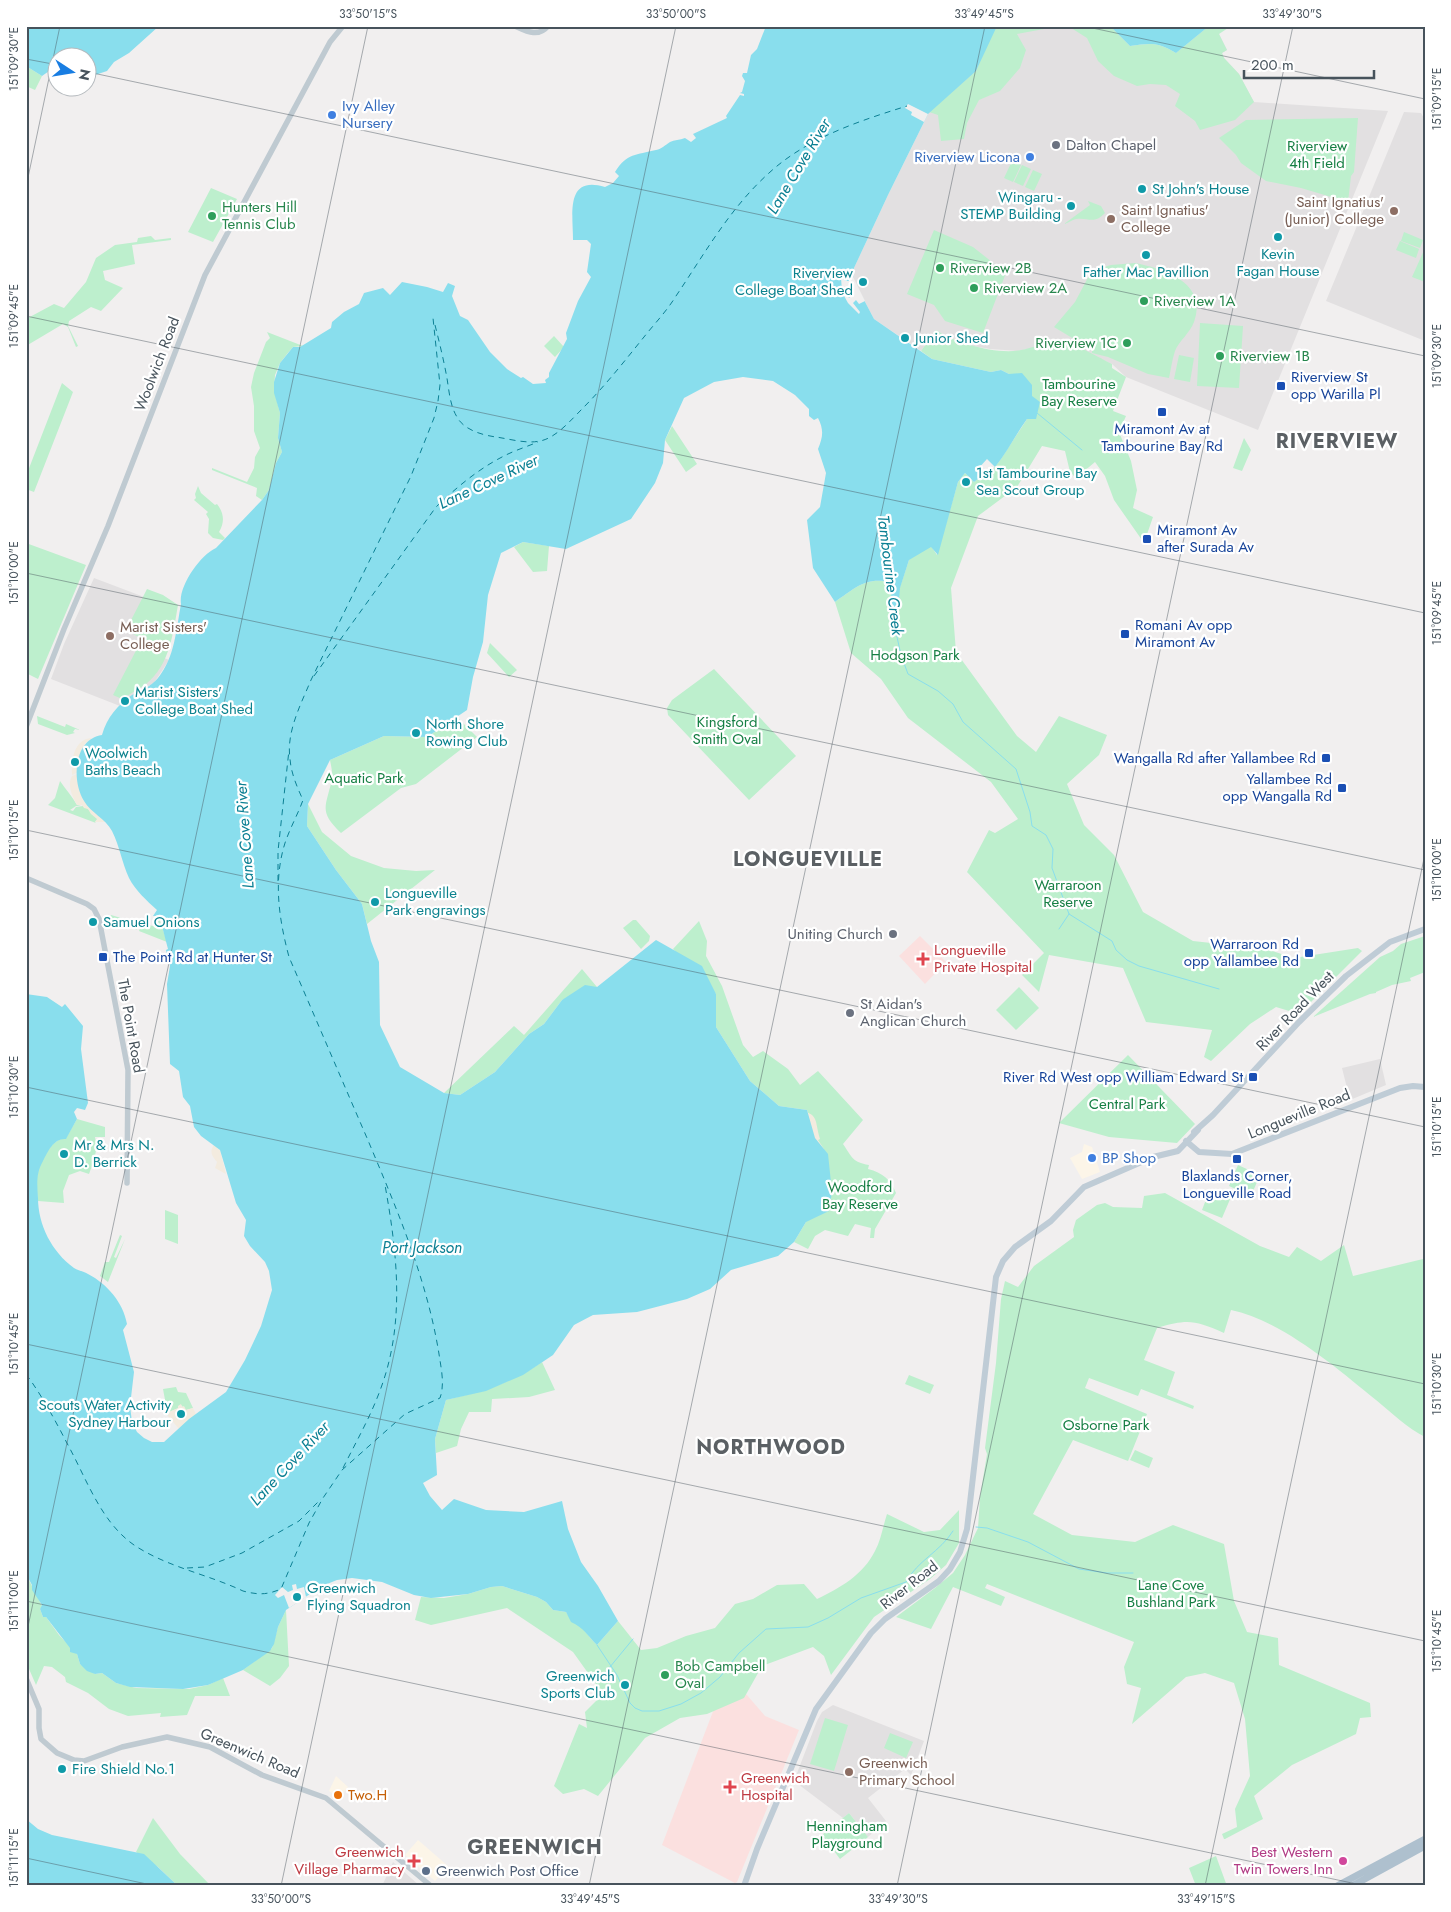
<svg xmlns="http://www.w3.org/2000/svg" width="1451" height="1912" viewBox="0 0 1451 1912" font-family="Jost,sans-serif">
	<style>
		.commercial { fill: #fcf5e8 }
		.education { fill: #e2e0e1 }
		.medical { fill: #fbe0df }
		.green { fill: #bdefcd }
		.sand { fill: #f3ebdf }
		.water { fill: #89deed }
		.pier { fill: #f1efef }
		.lines { fill: none; stroke-linecap: round; stroke-linejoin: round }
		.stream { stroke: #89deed; stroke-width: 1 }
		.ferry { stroke: #0c8094; stroke-width: 1; stroke-dasharray: 6 5; stroke-linecap: butt }
		.tertiary { stroke: #bfcad1; stroke-width: 5.5 }
		.secondary { stroke: #bfccd6; stroke-width: 6 }
		.primary { stroke: #aec0ce; stroke-width: 7 }
		.ticks { fill: none; stroke: #47535c; stroke-width: 1; stroke-opacity: 0.45 }
		.shop-dot { fill: #3f7fe0; stroke: #fff; stroke-width: 2 }
		.worship-dot { fill: #6b7280; stroke: #fff; stroke-width: 2 }
		.culture-dot { fill: #0f9aa8; stroke: #fff; stroke-width: 2 }
		.education-dot { fill: #8d6e63; stroke: #fff; stroke-width: 2 }
		.leisure-dot { fill: #2e9e5b; stroke: #fff; stroke-width: 2 }
		.transit-dot { fill: #1a4fb4; stroke: #fff; stroke-width: 2 }
		.health-dot { fill: #e0444e; stroke: #fff; stroke-width: 2 }
		.food-dot { fill: #e8710a; stroke: #fff; stroke-width: 2 }
		.hotel-dot { fill: #d1479c; stroke: #fff; stroke-width: 2 }
		.service-dot { fill: #5c6f8a; stroke: #fff; stroke-width: 2 }
		.labels { text-anchor: middle; stroke-width: 4.5; stroke-linejoin: round; paint-order: stroke }
		.shop-label { font-size: 15px; fill: #366cbe; stroke: #fff; text-anchor: start }
		.worship-label { font-size: 15px; fill: #5b616d; stroke: #fff; text-anchor: start }
		.park-label { font-size: 15px; fill: #167f44; stroke: #fff }
		.culture-label { font-size: 15px; fill: #0d838f; stroke: #fff; text-anchor: start }
		.education-label { font-size: 15px; fill: #785e54; stroke: #fff; text-anchor: start }
		.leisure-label { font-size: 15px; fill: #27864d; stroke: #fff; text-anchor: start }
		.street-label { font-size: 15px; fill: #47535c; stroke: #fff }
		.transit-label { font-size: 15px; fill: #164399; stroke: #fff; text-anchor: start }
		.health-label { font-size: 15px; fill: #be3a42; stroke: #fff; text-anchor: start }
		.food-label { font-size: 15px; fill: #c56008; stroke: #fff; text-anchor: start }
		.hotel-label { font-size: 15px; fill: #b23c85; stroke: #fff; text-anchor: end }
		.service-label { font-size: 15px; fill: #4e5e75; stroke: #fff; text-anchor: start }
		.water-label { font-size: 16px; font-style: italic; fill: #0c8094; stroke: #fff }
		.district-label { font-size: 20px; font-weight: bold; letter-spacing: 1px; fill: #5b6064; stroke: #fff }
		.neatline { fill: none; stroke: #47535c; stroke-width: 2 }
		.ticks-label { font-size: 12px; text-anchor: middle; fill: #47535c }
	</style>
	<rect width="100%" height="100%" fill="#f1efef"/>
	<path class="commercial" d="M1084,1144L1092,1147L1100,1172L1082,1179L1070,1158L1082,1152Z
		M336,1776L348,1787L339,1798L329,1791Z
		M418,1840L448,1866L435,1881L405,1855Z"/>
	<path class="education" d="M997,26H1110L1130,46L1176,53L1209,26L1219,34L1227,50L1222,53L1224,58L1239,74L1254,102L1388,111L1258,430L1126,377L1112,364L1062,342L1018,351L990,349L967,345L945,336L936,330L921,351L874,319L853,279L854,268L888,195L929,112Z
		M1404,112L1421,113L1425,120V341L1326,301Z
		M94,578L160,603L148,651L169,660L154,683L133,695L120,706L51,679L64,644Z
		M1380,1059L1386,1085L1350,1100L1342,1068Z
		M833,1705L924,1741L911,1775L905,1769L868,1798L886,1821L868,1837L849,1813L843,1818L794,1781L817,1721L822,1712Z
		M393,1862L420,1886H382Z"/>
	<path class="medical" d="M920,936L946,962L925,984L899,956Z
		M740,1687L765,1716L799,1730L737,1882L735,1883L662,1845L717,1701Z"/>
	<path class="green" d="M1060,26L1017,34L1026,50L1020,68L1000,91L979,100L967,123L964,139L941,141L938,115L929,112L976,71L995,27Z
		M1068,26H1110L1130,46C1151,43 1158,42 1176,53L1209,26H1231L1219,34L1227,50L1222,53L1224,58L1239,74L1254,102L1235,120L1200,130L1195,121L1175,106L1180,94L1166,85L1150,84L1137,86L1114,76L1098,61L1087,38Z
		M26,66L42,76L35,90L26,86Z
		M1358,118L1354,172L1351,176L1348,202L1301,188L1266,181L1241,163L1236,155L1219,138L1246,120Z
		M1012,161L1021,165L1013,182L1004,178Z
		M1022,165L1031,169L1023,186L1014,182Z
		M1033,170L1042,174L1034,191L1025,187Z
		M211,188L237,199L213,242L188,232Z
		M1088,201L1101,206L1105,213C1094,225 1088,217 1076,219C1072,220 1068,223 1064,224L1090,205Z
		M934,230L973,247L1006,273L983,333L945,321L934,305L907,294Z
		M1404,232L1423,240L1420,248L1401,241Z
		M151,236L155,240L171,238V240L132,245L135,264L103,271L105,280L123,288L101,311L91,307L69,321L68,326L78,346L76,347L68,327L63,324L26,346V319L54,304L64,308L86,282L96,258L115,245L137,242L138,238Z
		M1400,241L1419,249L1416,258L1396,250Z
		M1425,248V282L1412,277Z
		M1135,263C1164,269 1208,282 1194,322C1190,333 1179,341 1175,351C1172,360 1171,369 1169,378L1148,374L1108,357L1092,353V350L1054,327L1075,302L1092,270L1111,265Z
		M1200,323L1243,326L1239,388L1197,386Z
		M936,330C955,343 997,355 1021,350C1032,348 1051,340 1063,342C1076,344 1100,358 1112,364V368L1126,377L1113,411L1126,416L1119,432L1131,461L1137,490L1133,508L1153,517L1144,543L1114,500L1105,476L1095,462L1076,478L1070,472L1065,451L1042,446L1017,487L978,516L951,588L956,652L1017,736L1036,752L1059,716L1107,735L1099,755L1067,784L1084,825L1114,855L1143,912L1193,941L1266,949L1294,958L1358,948L1362,951L1299,1014L1276,1007L1250,1024L1211,1061L1204,1057L1212,1030L1146,1022L1123,968L1049,955L1039,992L1022,975L1044,953L967,872L989,830L995,833L1018,819L991,782L908,718L881,679L851,653L835,602C854,589 865,577 889,582L892,600L891,614L910,557L931,546L937,555L958,482L965,473L974,482L983,475L986,478L1001,459L1027,419L1032,396L1009,374L1001,370L991,372L932,359L921,351Z
		M267,332L303,346L293,347L287,354L280,363L275,375L274,390L280,413L278,438L282,452L276,463L269,490L262,500L256,496L257,488L212,470V468L247,482L254,468L255,457L260,448L254,431V406L251,387L254,373L266,342L270,338Z
		M554,336L564,347L555,357L544,346Z
		M1179,355L1194,358L1190,382L1174,379Z
		M62,383L73,392L34,492L26,489V476Z
		M672,426L697,464L686,472L665,440Z
		M1244,438L1251,450L1242,471L1233,468Z
		M198,486L201,493L215,505L217,504C224,513 225,522 219,532L225,538L223,540L213,538L208,533L209,519L206,514L208,512L194,500L196,498L195,494Z
		M523,542L549,546L547,571L533,572L514,547Z
		M26,543L86,565L38,679L26,673Z
		M147,589L163,595L178,605C173,633 170,665 146,684C139,689 130,694 122,699L113,695L142,639L126,630Z
		M490,643L517,670L509,677L487,653Z
		M714,669L796,756L749,800L668,715L667,708L672,700Z
		M37,716L65,727L66,724L80,730L75,729L73,732L75,733L67,735L38,724Z
		M457,717L477,737L416,784L401,788L341,833C318,811 326,807 332,779C333,773 331,766 330,760L384,736L427,737Z
		M60,781C66,790 72,796 77,805L81,806H76L70,810L73,811L76,807L83,806L88,809L98,819L95,822L96,823L48,805L55,798Z
		M308,804L322,832L351,856L384,868L416,871L435,870L367,924L362,904L336,870L307,826Z
		M111,915L138,923L137,930L109,918Z
		M157,917L159,918L167,942L139,931L142,923L160,928Z
		M633,920H636L650,936L649,941L641,949L623,928Z
		M699,921L707,941L706,956L722,986L743,1045L753,1057L763,1051L788,1069L800,1085L818,1071L863,1120L843,1144C852,1157 852,1162 869,1165L868,1169C883,1173 890,1179 896,1193L875,1229L874,1238H870L871,1228L855,1224L848,1236L825,1230L815,1236L808,1249L794,1242L806,1222L815,1138L807,1110L779,1106L750,1081L716,1027V994L673,949Z
		M1425,936V972L1410,978L1411,981L1392,985L1376,992V993L1370,994L1313,1017L1380,957L1393,951L1401,944Z
		M582,969L597,987L562,1000L544,1024L529,1034L495,1072L460,1095L444,1093L514,1026L524,1035Z
		M1019,987L1039,1008L1016,1030L996,1010Z
		M1128,1055L1195,1124L1177,1143L1109,1137L1059,1123Z
		M77,1119L105,1127V1137H95C98,1152 94,1161 89,1174L80,1171L69,1175L63,1191L64,1203L38,1201C37,1193 36,1184 37,1177C39,1163 51,1138 66,1138Z
		M1238,1165L1260,1175L1251,1196L1229,1186Z
		M1210,1189L1231,1197L1222,1218L1202,1210Z
		M1165,1193L1260,1246L1289,1257L1297,1247L1321,1261L1344,1245L1353,1276L1423,1259L1425,1260V1437C1407,1428 1392,1413 1376,1400C1337,1368 1281,1320 1231,1310L1224,1333C1194,1320 1188,1319 1157,1328L1144,1360L1175,1372L1167,1395L1194,1406L1193,1409L1141,1389L1138,1396L1089,1378L1085,1388L1147,1414L1128,1461L1073,1440L1033,1514L1072,1535L1135,1542L1173,1525L1224,1544L1234,1601L1247,1632L1278,1638L1279,1665L1370,1703L1371,1717L1360,1718L1356,1734L1292,1765L1254,1796L1263,1819L1225,1839H1224L1222,1834L1237,1827L1235,1809L1250,1776L1245,1719L1234,1683L1205,1673L1186,1677L1132,1724L1141,1688L1127,1684L1124,1667L1134,1642L987,1584L985,1588L1005,1597L1001,1606L953,1587L931,1629L896,1617L935,1588L953,1573L965,1555L978,1528L980,1497L987,1454L985,1448L996,1363L1001,1299L1005,1281L1018,1287L1034,1266L1074,1237L1073,1230L1076,1220L1097,1205L1105,1203L1113,1207L1142,1208L1144,1196Z
		M165,1210L178,1215V1244L165,1239Z
		M120,1235L122,1236L114,1257L116,1258L125,1239L108,1282L100,1276L105,1262H109Z
		M542,1362L555,1390L529,1397L492,1399L491,1412H469L461,1429L457,1446L436,1453L435,1439L446,1400C484,1391 509,1384 542,1362Z
		M909,1375L934,1385L930,1394L905,1384Z
		M176,1387L178,1392L186,1393L193,1408L186,1410L181,1405L179,1408L169,1412L168,1416L163,1389Z
		M1135,1450L1153,1458L1149,1468L1130,1460Z
		M959,1510V1543L946,1565L930,1579L874,1617L831,1675L824,1656L813,1647L762,1666L744,1698L707,1714L680,1718L645,1738L598,1796L584,1789L563,1794L554,1786L579,1724L587,1728L585,1712L603,1694L573,1652L507,1608L431,1625L415,1620L421,1597L444,1598L468,1594L491,1587L502,1586L537,1597L546,1602L553,1610L566,1612C571,1622 578,1622 583,1629C588,1635 592,1640 597,1645L618,1621L641,1650L657,1648L686,1636L715,1628L735,1604L753,1599L777,1585L804,1584L817,1599C840,1588 863,1575 875,1551C881,1540 883,1526 887,1514L924,1532L940,1530Z
		M26,1574L42,1606L40,1609L43,1617H46L59,1635L77,1654L80,1664L95,1674L102,1673L116,1683L136,1688L189,1689L208,1685L223,1678L230,1696H195L187,1715L160,1717L161,1713L128,1716L109,1709L88,1693L66,1682L65,1677L52,1667L44,1666L36,1685L26,1662Z
		M286,1610L289,1666L280,1678L270,1686L243,1670L272,1648L278,1627Z
		M825,1718L848,1725L834,1771L810,1764Z
		M890,1733L913,1742L906,1758L884,1748Z
		M849,1813L868,1837L840,1859L822,1835Z
		M153,1818L180,1854L211,1886H178L158,1867L136,1852Z
		M1216,1856L1227,1886H1196L1189,1868Z"/>
	<path class="sand" d="M92,738L85,744L77,768V773L72,775C71,760 74,739 92,738Z
		M77,774L83,800L107,822H95L97,819L91,814L88,809L84,808L82,805H77C72,796 67,785 72,776Z
		M797,1109C820,1115 814,1119 820,1139L818,1140L824,1149L816,1146Z
		M214,1145L220,1150L226,1174L215,1168L217,1162C212,1156 209,1152 214,1145Z
		M181,1404L182,1407L184,1406L186,1410L193,1408L196,1414L179,1429L168,1416L169,1412L178,1408V1406Z"/>
	<path class="water" d="M26,26H159L129,53L114,62L107,71L89,77L88,58H58L57,71L52,69L42,76L26,66Z
		M766,26H997L976,71L928,114L888,195L854,268L853,279L874,319L932,359L991,372L1001,370L1009,374L1022,373L1032,385V396L1040,402L1036,419H1027C1016,434 1008,451 995,467L987,459L977,470L983,475L974,482L965,473L958,482L938,555L931,547L909,560L900,588L898,613L893,621L891,614L892,600L889,582C865,577 854,589 835,602L813,568L807,520L820,507L826,473L818,449C823,437 824,430 818,418L814,420L809,416V409L795,395L773,381L743,377L714,382L684,398L665,440L663,463L655,483L631,519L566,549L523,542L501,553L488,595L483,642L473,677L467,710L427,737L384,736L330,760L308,804L307,826L336,870L362,904L371,941L379,962L380,1025L400,1067L444,1093L460,1095L495,1072L529,1034L544,1024L562,1000L585,985L597,987L656,940L702,966L716,994V1027L750,1081L779,1106L807,1110L815,1138L828,1154L832,1192L829,1211L806,1222L794,1242L778,1256L731,1270L710,1289L687,1299L637,1312L593,1315L574,1325L553,1355L523,1375L486,1391L446,1400L435,1439L437,1475L423,1483L430,1496L442,1510L454,1499L486,1510L524,1512L562,1501L568,1529L581,1562L598,1586L618,1621L597,1645C587,1635 584,1628 571,1622L566,1612L553,1610L546,1602L537,1597L502,1586L491,1587L468,1594L431,1598L414,1595L382,1582L352,1578L337,1580L322,1586L286,1610L278,1627L274,1644L270,1651L243,1670L208,1685L183,1689L130,1687L116,1683L102,1673L95,1674L87,1671L80,1664L77,1654L70,1652V1648L46,1617H43L40,1609L42,1605L32,1590V1585L26,1574L28,1568L26,1562V994L47,997L62,1007L65,1004L83,1026L81,1049L88,1103L85,1110L77,1108L74,1112L77,1119L66,1139C54,1138 48,1151 43,1161C36,1173 37,1184 38,1198C38,1225 52,1252 74,1268C78,1271 84,1271 88,1274C107,1284 123,1302 127,1324L123,1330L134,1372L130,1406L132,1422L137,1432L144,1438L152,1442H164L189,1419L226,1392L245,1360L261,1326L272,1290L269,1271L265,1262L250,1246L244,1236L246,1220L236,1203L220,1150L201,1136L194,1127L190,1106L183,1097L179,1071L170,1064L167,984L170,966L166,950L168,949L163,930V916H153L157,910C147,901 135,890 129,878C122,863 120,847 112,831C105,818 91,813 84,801C71,780 74,739 102,735C107,717 118,705 132,695C142,689 151,687 158,678C175,657 176,630 181,604C178,587 200,555 216,548L262,500L269,490L276,463L282,452L278,438L280,413L274,393V382L280,363L293,347H300L331,328L332,322L344,312L359,304L364,293L383,288L390,295L402,282L427,287L443,292L448,283L455,286L452,296L460,316L468,320L490,352L507,369L521,378L523,377L533,384L546,383L545,380L549,377V373L567,339L566,333L578,301L591,277L587,272L591,244L587,240H573C573,214 565,175 605,187L613,183L619,176L615,172C627,153 636,155 656,150C662,149 665,145 670,142C674,140 680,140 685,138L691,142L696,138L693,134L727,118L726,116L740,95L744,96V94L740,93L742,92L745,81L742,76L743,73H747L751,55L757,49Z
		M1110,26H1209L1176,53C1158,42 1151,43 1130,46Z
		M26,1819L38,1829L52,1835L144,1854L178,1886H26Z"/>
	<path class="pier" d="M908,104L928,114L924,122L911,115L912,112L905,108Z
		M853,277L865,301L859,304L856,300L853,303L860,312L859,314L848,303L843,294L845,293L849,298L852,295L850,288H845V291H842L841,278H844L845,281H849V278Z
		M296,1584L297,1589L304,1587L306,1597L289,1608L284,1595L278,1598L275,1595L282,1587L288,1592L293,1590L292,1585Z"/>
	<g class="lines">
		<path class="stream" d="M1037,413L1082,450
			M893,619L901,655L908,674L938,691L953,704L963,722L1016,769L1030,812L1032,826L1046,835L1053,849L1052,868L1069,914L1112,941L1116,950L1127,960L1139,966L1219,989
			M1059,929L1069,914
			M976,1527L987,1528L1028,1542L1079,1569L1107,1573H1133
			M597,1645L617,1675L630,1703L635,1708L642,1711H659L681,1704L701,1693L720,1677L739,1653L766,1629L808,1627L828,1618L861,1598L906,1582C918,1560 940,1552 953,1531
			M605,1673L633,1639"/>
		<path class="ferry" d="M435,325C439,341 443,357 446,373C449,387 449,404 457,417C464,430 482,435 496,437C510,439 526,444 540,441C556,438 571,420 582,409C606,385 627,358 648,332C658,320 668,309 676,296C705,253 730,208 769,173C807,138 859,121 907,106
			M314,676L436,507C456,488 477,470 502,457C513,451 526,447 538,442
			M278,881V851L289,750
			M26,1374C43,1397 56,1422 69,1447C87,1480 101,1522 134,1545C167,1567 207,1574 243,1591C258,1595 267,1595 281,1589L309,1523L323,1498L342,1470L405,1414L440,1398C445,1384 441,1368 439,1354C427,1279 396,1207 367,1138C341,1078 315,1017 289,957C279,919 273,881 285,843C290,828 298,814 303,800C297,787 291,773 290,759C286,732 301,704 311,680L411,476L434,418L438,401L440,385L433,318
			M343,1468C357,1440 372,1414 382,1385C405,1320 397,1252 385,1185
			M187,1568L205,1567L242,1553L299,1521L321,1499"/>
		<path class="tertiary" d="M515,26C526,31 538,38 548,26
			M26,727L64,629L108,526L205,275L330,42L343,26
			M26,878L87,904L94,909L99,919L128,1070L127,1183
			M26,1678L39,1709V1728L41,1739L57,1753L74,1760L84,1761L122,1747L167,1737L210,1747L262,1775L326,1798L431,1886"/>
		<path class="secondary" d="M1194,1132L1213,1115L1299,1022L1346,976L1390,942L1425,929
			M1186,1141L1199,1152L1232,1154L1400,1088L1413,1086L1425,1087
			M744,1886L757,1849L816,1709L871,1633L885,1619L939,1581L950,1569L960,1552L967,1529L996,1277L1003,1261L1015,1247L1051,1221L1084,1187L1153,1157L1178,1151L1198,1130"/>
		<path class="primary" d="M1337,1886L1425,1839
			M1352,1886L1425,1846"/>
	</g>
	<path class="ticks" d="M1083,26L1425,99M26,59L58,65M88,72L1425,356M26,187L60,26M26,316L1425,613M26,573L1425,870M26,830L1425,1127M26,1087L1425,1384M26,1344L1425,1641M26,1601L1366,1886M26,1636L368,26M26,1858L156,1886M281,1886L676,26M589,1886L985,26M897,1886L1293,26M1205,1886L1425,854"/>
	<g class="shop-dot">
		<circle cx="332" cy="115" r="5"/>
		<circle cx="1030" cy="157" r="5"/>
		<circle cx="1092" cy="1158" r="5"/>
	</g>
	<g class="worship-dot">
		<circle cx="1056" cy="145" r="5"/>
		<circle cx="893" cy="934" r="5"/>
		<circle cx="850" cy="1013" r="5"/>
	</g>
	<g class="culture-dot">
		<circle cx="1142" cy="189" r="5"/>
		<circle cx="1071" cy="206" r="5"/>
		<circle cx="1278" cy="237" r="5"/>
		<circle cx="1146" cy="255" r="5"/>
		<circle cx="863" cy="282" r="5"/>
		<circle cx="905" cy="338" r="5"/>
		<circle cx="966" cy="482" r="5"/>
		<circle cx="125" cy="701" r="5"/>
		<circle cx="416" cy="733" r="5"/>
		<circle cx="75" cy="762" r="5"/>
		<circle cx="375" cy="902" r="5"/>
		<circle cx="93" cy="922" r="5"/>
		<circle cx="64" cy="1154" r="5"/>
		<circle cx="181" cy="1414" r="5"/>
		<circle cx="297" cy="1597" r="5"/>
		<circle cx="625" cy="1685" r="5"/>
		<circle cx="62" cy="1769" r="5"/>
	</g>
	<g class="education-dot">
		<circle cx="1394" cy="211" r="5"/>
		<circle cx="1111" cy="219" r="5"/>
		<circle cx="110" cy="636" r="5"/>
		<circle cx="849" cy="1772" r="5"/>
	</g>
	<g class="leisure-dot">
		<circle cx="212" cy="216" r="5"/>
		<circle cx="940" cy="268" r="5"/>
		<circle cx="974" cy="288" r="5"/>
		<circle cx="1144" cy="301" r="5"/>
		<circle cx="1127" cy="343" r="5"/>
		<circle cx="1220" cy="356" r="5"/>
		<circle cx="665" cy="1675" r="5"/>
	</g>
	<g class="transit-dot">
		<rect x="1276" y="381" width="10" height="10" rx="2.5"/>
		<rect x="1157" y="407" width="10" height="10" rx="2.5"/>
		<rect x="1142" y="534" width="10" height="10" rx="2.5"/>
		<rect x="1120" y="629" width="10" height="10" rx="2.5"/>
		<rect x="1321" y="753" width="10" height="10" rx="2.5"/>
		<rect x="1337" y="783" width="10" height="10" rx="2.5"/>
		<rect x="1304" y="948" width="10" height="10" rx="2.5"/>
		<rect x="98" y="952" width="10" height="10" rx="2.5"/>
		<rect x="1248" y="1072" width="10" height="10" rx="2.5"/>
		<rect x="1232" y="1154" width="10" height="10" rx="2.5"/>
	</g>
	<g class="health-dot">
		<path d="M920.5 951.5h5v5h5v5h-5v5h-5v-5h-5v-5h5z"/>
		<path d="M727.5 1779.5h5v5h5v5h-5v5h-5v-5h-5v-5h5z"/>
		<path d="M411.5 1853.5h5v5h5v5h-5v5h-5v-5h-5v-5h5z"/>
	</g>
	<circle class="food-dot" cx="338" cy="1795" r="5"/>
	<circle class="hotel-dot" cx="1343" cy="1861" r="5"/>
	<circle class="service-dot" cx="426" cy="1871" r="5"/>
	<g class="labels">
		<g class="shop-label">
			<text x="342" y="111">Ivy Alley<tspan x="342" dy="17">Nursery</tspan></text>
			<text x="1020" y="162" text-anchor="end">Riverview Licona</text>
			<text x="1102" y="1163">BP Shop</text>
		</g>
		<g class="worship-label">
			<text x="1066" y="150">Dalton Chapel</text>
			<text x="883" y="939" text-anchor="end">Uniting Church</text>
			<text x="860" y="1009">St Aidan's<tspan x="860" dy="17">Anglican Church</tspan></text>
		</g>
		<g class="park-label">
			<text x="1317" y="151">Riverview<tspan x="1317" dy="17">4th Field</tspan></text>
			<text x="1079" y="389">Tambourine<tspan x="1079" dy="17">Bay Reserve</tspan></text>
			<text x="915" y="660">Hodgson Park</text>
			<text x="727" y="727">Kingsford<tspan x="727" dy="17">Smith Oval</tspan></text>
			<text x="364" y="783">Aquatic Park</text>
			<text x="1068" y="890">Warraroon<tspan x="1068" dy="17">Reserve</tspan></text>
			<text x="1127" y="1109">Central Park</text>
			<text x="860" y="1192">Woodford<tspan x="860" dy="17">Bay Reserve</tspan></text>
			<text x="1106" y="1430">Osborne Park</text>
			<text x="1171" y="1590">Lane Cove<tspan x="1171" dy="17">Bushland Park</tspan></text>
			<text x="847" y="1831">Henningham<tspan x="847" dy="17">Playground</tspan></text>
		</g>
		<g class="culture-label">
			<text x="1152" y="194">St John's House</text>
			<text x="1061" y="202" text-anchor="end">Wingaru -<tspan x="1061" dy="17">STEMP Building</tspan></text>
			<text x="1278" y="259" text-anchor="middle">Kevin<tspan x="1278" dy="17">Fagan House</tspan></text>
			<text x="1146" y="277" text-anchor="middle">Father Mac Pavillion</text>
			<text x="853" y="278" text-anchor="end">Riverview<tspan x="853" dy="17">College Boat Shed</tspan></text>
			<text x="915" y="343">Junior Shed</text>
			<text x="976" y="478">1st Tambourine Bay<tspan x="976" dy="17">Sea Scout Group</tspan></text>
			<text x="135" y="697">Marist Sisters'<tspan x="135" dy="17">College Boat Shed</tspan></text>
			<text x="426" y="729">North Shore<tspan x="426" dy="17">Rowing Club</tspan></text>
			<text x="85" y="758">Woolwich<tspan x="85" dy="17">Baths Beach</tspan></text>
			<text x="385" y="898">Longueville<tspan x="385" dy="17">Park engravings</tspan></text>
			<text x="103" y="927">Samuel Onions</text>
			<text x="74" y="1150">Mr &amp; Mrs N.<tspan x="74" dy="17">D. Berrick</tspan></text>
			<text x="171" y="1410" text-anchor="end">Scouts Water Activity<tspan x="171" dy="17">Sydney Harbour</tspan></text>
			<text x="307" y="1593">Greenwich<tspan x="307" dy="17">Flying Squadron</tspan></text>
			<text x="615" y="1681" text-anchor="end">Greenwich<tspan x="615" dy="17">Sports Club</tspan></text>
			<text x="72" y="1774">Fire Shield No.1</text>
		</g>
		<g class="education-label">
			<text x="1384" y="207" text-anchor="end">Saint Ignatius'<tspan x="1384" dy="17">(Junior) College</tspan></text>
			<text x="1121" y="215">Saint Ignatius'<tspan x="1121" dy="17">College</tspan></text>
			<text x="120" y="632">Marist Sisters'<tspan x="120" dy="17">College</tspan></text>
			<text x="859" y="1768">Greenwich<tspan x="859" dy="17">Primary School</tspan></text>
		</g>
		<g class="leisure-label">
			<text x="222" y="212">Hunters Hill<tspan x="222" dy="17">Tennis Club</tspan></text>
			<text x="950" y="273">Riverview 2B</text>
			<text x="984" y="293">Riverview 2A</text>
			<text x="1154" y="306">Riverview 1A</text>
			<text x="1117" y="348" text-anchor="end">Riverview 1C</text>
			<text x="1230" y="361">Riverview 1B</text>
			<text x="675" y="1671">Bob Campbell<tspan x="675" dy="17">Oval</tspan></text>
		</g>
		<g class="street-label">
			<text transform="translate(157 364) rotate(-69)" y="5">Woolwich Road</text>
			<text transform="translate(1295 1011) rotate(-46)" y="5">River Road West</text>
			<text transform="translate(131 1026) rotate(80)" y="5">The Point Road</text>
			<text transform="translate(1299 1114) rotate(-22)" y="5">Longueville Road</text>
			<text transform="translate(909 1585) rotate(-38)" y="5">River Road</text>
			<text transform="translate(250 1753) rotate(23)" y="5">Greenwich Road</text>
		</g>
		<g class="transit-label">
			<text x="1291" y="382">Riverview St<tspan x="1291" dy="17">opp Warilla Pl</tspan></text>
			<text x="1162" y="434" text-anchor="middle">Miramont Av at<tspan x="1162" dy="17">Tambourine Bay Rd</tspan></text>
			<text x="1157" y="535">Miramont Av<tspan x="1157" dy="17">after Surada Av</tspan></text>
			<text x="1135" y="630">Romani Av opp<tspan x="1135" dy="17">Miramont Av</tspan></text>
			<text x="1316" y="763" text-anchor="end">Wangalla Rd after Yallambee Rd</text>
			<text x="1332" y="784" text-anchor="end">Yallambee Rd<tspan x="1332" dy="17">opp Wangalla Rd</tspan></text>
			<text x="1299" y="949" text-anchor="end">Warraroon Rd<tspan x="1299" dy="17">opp Yallambee Rd</tspan></text>
			<text x="113" y="962">The Point Rd at Hunter St</text>
			<text x="1243" y="1082" text-anchor="end">River Rd West opp William Edward St</text>
			<text x="1237" y="1181" text-anchor="middle">Blaxlands Corner,<tspan x="1237" dy="17">Longueville Road</tspan></text>
		</g>
		<g class="health-label">
			<text x="934" y="955">Longueville<tspan x="934" dy="17">Private Hospital</tspan></text>
			<text x="741" y="1783">Greenwich<tspan x="741" dy="17">Hospital</tspan></text>
			<text x="404" y="1857" text-anchor="end">Greenwich<tspan x="404" dy="17">Village Pharmacy</tspan></text>
		</g>
		<g class="food-label">
			<text x="348" y="1800">Two.H</text>
		</g>
		<g class="hotel-label">
			<text x="1333" y="1857">Best Western<tspan x="1333" dy="17">Twin Towers Inn</tspan></text>
		</g>
		<g class="service-label">
			<text x="436" y="1876">Greenwich Post Office</text>
		</g>
		<g class="water-label">
			<text transform="translate(798 166) rotate(-59)" y="6">Lane Cove River</text>
			<text transform="translate(488 481) rotate(-25)" y="6">Lane Cove River</text>
			<text transform="translate(891 575) rotate(83)" y="6">Tambourine Creek</text>
			<text transform="translate(244 835) rotate(-94)" y="6">Lane Cove River</text>
			<text x="422" y="1253">Port Jackson</text>
			<text transform="translate(289 1463) rotate(-47)" y="6">Lane Cove River</text>
		</g>
		<g class="district-label">
			<text x="1337" y="448">RIVERVIEW</text>
			<text x="808" y="866">LONGUEVILLE</text>
			<text x="771" y="1454">NORTHWOOD</text>
			<text x="535" y="1854">GREENWICH</text>
		</g>
	</g>
	<rect width="1451" height="1912" fill="none" stroke="#ffffff" stroke-width="55"/>
	<g transform="translate(72 72) rotate(102)"><circle r="24" fill="#ffffff" stroke="#b5babe"/>
	<path d="M0-4L9 19L0 12L-9 19Z" fill="#187de2"/>
	<text y="-8" font-size="14" font-weight="bold" text-anchor="middle" fill="#47535c">N</text>
	</g>
	<path d="M1244 70v8h130v-8" fill="none" stroke="#47535c" stroke-width="2.5"/>
	<text x="1251" y="70" font-size="15" fill="#47535c" stroke="#ffffff" stroke-width="4" paint-order="stroke">200 m</text>
	<rect x="28" y="28" width="1396" height="1856" class="neatline"/>
	<g class="ticks-label">
		<text x="368" y="18">33°50'15"S</text>
		<text x="676" y="18">33°50'00"S</text>
		<text x="984" y="18">33°49'45"S</text>
		<text x="1292" y="18">33°49'30"S</text>
		<text transform="translate(14 59) rotate(-90)" y="4">151°09'30"E</text>
		<text transform="translate(1437 99) rotate(-90)" y="4">151°09'15"E</text>
		<text transform="translate(14 316) rotate(-90)" y="4">151°09'45"E</text>
		<text transform="translate(1437 356) rotate(-90)" y="4">151°09'30"E</text>
		<text transform="translate(14 573) rotate(-90)" y="4">151°10'00"E</text>
		<text transform="translate(1437 613) rotate(-90)" y="4">151°09'45"E</text>
		<text transform="translate(14 830) rotate(-90)" y="4">151°10'15"E</text>
		<text transform="translate(1437 870) rotate(-90)" y="4">151°10'00"E</text>
		<text transform="translate(14 1087) rotate(-90)" y="4">151°10'30"E</text>
		<text transform="translate(1437 1127) rotate(-90)" y="4">151°10'15"E</text>
		<text transform="translate(14 1344) rotate(-90)" y="4">151°10'45"E</text>
		<text transform="translate(1437 1384) rotate(-90)" y="4">151°10'30"E</text>
		<text transform="translate(14 1601) rotate(-90)" y="4">151°11'00"E</text>
		<text transform="translate(1437 1641) rotate(-90)" y="4">151°10'45"E</text>
		<text transform="translate(14 1858) rotate(-90)" y="4">151°11'15"E</text>
		<text x="281" y="1903">33°50'00"S</text>
		<text x="590" y="1903">33°49'45"S</text>
		<text x="898" y="1903">33°49'30"S</text>
		<text x="1206" y="1903">33°49'15"S</text>
	</g>
</svg>
